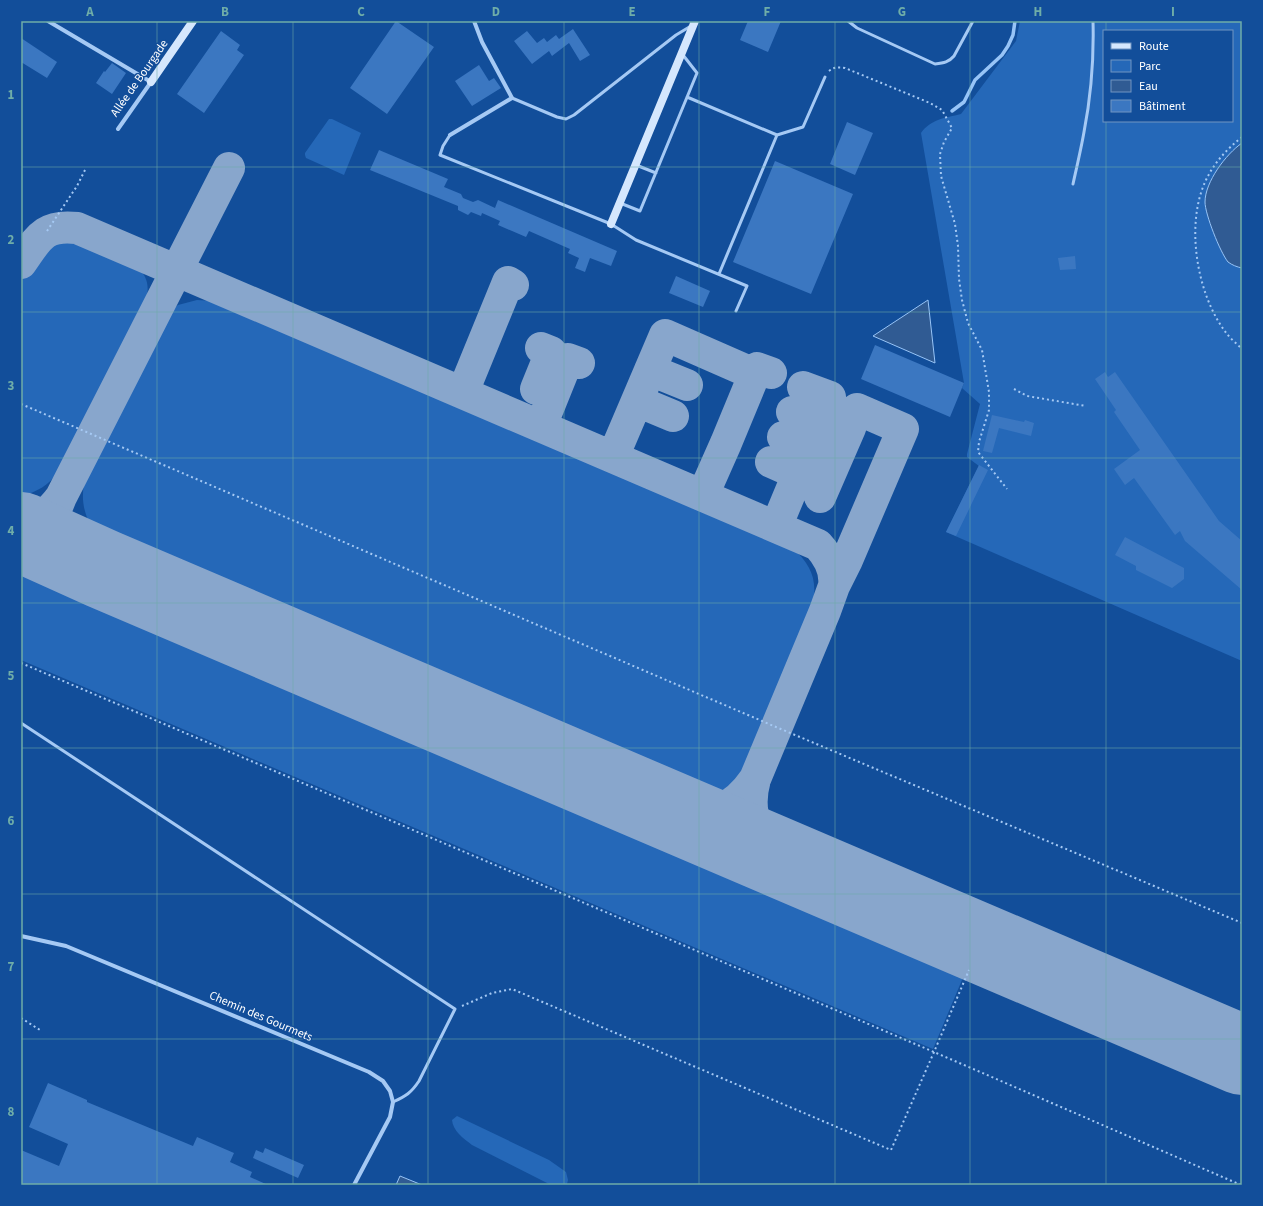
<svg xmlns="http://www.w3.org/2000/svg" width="1263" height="1206" viewBox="0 0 1263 1206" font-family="'Source Sans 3',sans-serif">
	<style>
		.green { fill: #2568b8; fill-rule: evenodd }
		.water { fill: #305b93; stroke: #97c4f7 }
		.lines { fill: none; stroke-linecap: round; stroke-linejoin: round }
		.stream { stroke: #97c4f7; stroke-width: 3.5 }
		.taxiway { stroke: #88a6cc; stroke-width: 32 }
		.runway { stroke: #88a6cc; stroke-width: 80 }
		.building { fill: #3b77c1 }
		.path { stroke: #a5c9f4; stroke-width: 2; stroke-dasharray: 2 3; stroke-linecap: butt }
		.lane { stroke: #a5c9f4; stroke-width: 3 }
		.street { stroke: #a5c9f4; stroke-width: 4 }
		.secondary { stroke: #d5e7fd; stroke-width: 8 }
		.grid { fill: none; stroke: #6fada8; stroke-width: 1; stroke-opacity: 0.55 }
		.labels { text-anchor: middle; stroke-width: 3; stroke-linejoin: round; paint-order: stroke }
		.street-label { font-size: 12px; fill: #fff; stroke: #124e9a }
		.neatline { fill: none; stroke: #6fada8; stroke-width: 1.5 }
		.grid-label { font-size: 13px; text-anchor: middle; font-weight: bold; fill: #6fada8 }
	</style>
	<rect width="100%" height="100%" fill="#124e9a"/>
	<path class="green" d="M1020,21H1242V661L946,532L979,466L967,457V454L980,404L962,388L964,383L921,133C931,119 945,118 961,114L1016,41ZM1104,31H1232V121H1104Z
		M329,119H332L361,133L344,175L306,158L305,155V153Z
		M60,238H65L80,243L139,269C148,277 150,290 145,301L58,472C49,485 37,492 21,496V276C32,260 40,242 60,238Z
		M197,300L214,301L791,546C813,567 818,580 812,610L744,769C733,788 717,797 695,793L104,540C84,524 78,498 87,474L171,310L178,305Z
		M21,563L967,968L933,1049L21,660Z
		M457,1116L549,1160L566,1172L568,1180L567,1184L551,1185L472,1145C463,1138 453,1131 452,1120Z"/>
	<path class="water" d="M1242,143V268C1237,267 1232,265 1228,262C1220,252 1205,214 1205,202C1205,182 1226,154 1242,143Z
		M928,300L935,363L873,336Z
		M400,1176L422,1185H396Z"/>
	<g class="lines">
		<path class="stream" d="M952,111L964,102L975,80L1002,55L1008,46L1013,35L1015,21"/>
		<path class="taxiway" d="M21,263C38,239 43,224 77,228L818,545C828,556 836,571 834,586
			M650,370L687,385
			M536,389L551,352L541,348
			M463,392L508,282L513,285
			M637,401L673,416
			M792,412L818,424
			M541,426L568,359L579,363
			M783,437L808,449
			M613,457L665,335L754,374
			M771,462L798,474
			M703,495L726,443L757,368L771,373
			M61,497C58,505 53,514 54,522C57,543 87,559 103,569
			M21,521C41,519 49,513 61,497L229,168
			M776,527L830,397L803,387
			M755,779C744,819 760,841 792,864
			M673,813C712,816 732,812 755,779L825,611L834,586L847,560L903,429L857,409L850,428L820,497"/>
		<path class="runway" d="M21,532L103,569L1242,1055"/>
	</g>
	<path class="building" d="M396,21L434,47L387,114L350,88Z
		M748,21H781L768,52L740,40Z
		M573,29L590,55L580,61L569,43L552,56L549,51L532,64L514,41L527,31L537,43L544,38L547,42L556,35L559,39Z
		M221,31L240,45L237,50L244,55L204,113L177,94Z
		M21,38L57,62L47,78L21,62Z
		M112,63L126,73L112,94L96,83L104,71L105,72Z
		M479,65L489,81L494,78L501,88L472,106L455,81Z
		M847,122L873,133L855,175L830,164Z
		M379,150L448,179L444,187L461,194L463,198L473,202L478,200L495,208L498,200L617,251L611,266L590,258L585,272L575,268L579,258L568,253L570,249L529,231L526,237L498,225L500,221L482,213L481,216L471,212L468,215L458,210V206L370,170Z
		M775,161L853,194L811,294L733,262Z
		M1075,256L1076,269L1060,270L1058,258Z
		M676,276L710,291L703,307L669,293Z
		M875,345L964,383L950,417L861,379Z
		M1105,372L1108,377L1115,372L1219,521L1242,541V590L1185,541L1180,531L1175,535L1134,478L1125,485L1114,469L1140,450L1114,412L1116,410L1095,379Z
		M992,415L1024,422L1025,420L1034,423L1031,436L999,428L992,453L983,451Z
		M979,465L988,470L956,536L946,532Z
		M1125,537L1184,568V579L1172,588L1136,570V566L1115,555Z
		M48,1083L87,1100V1102L193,1146L197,1137L234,1153L230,1162L252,1172L250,1177L268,1185H21V1150L59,1166L68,1144L29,1127Z
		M265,1148L304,1165L298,1178L253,1158L256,1150L263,1153Z"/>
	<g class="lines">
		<path class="path" d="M829,71C834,67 838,67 845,68L930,103L942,110L952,128L944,142L940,154L941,176L955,224L958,246L959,279L962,300L968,323L982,350L989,392V410L979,442L978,452L1007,489
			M1242,137C1228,148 1216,161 1208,176C1184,220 1196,295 1227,334C1231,339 1237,344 1242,349
			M47,231L77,186L86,168
			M1014,389L1027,396L1086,406
			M21,404L776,727L1242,923
			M21,663L934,1052L1241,1185
			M462,1006L492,993L512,989L891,1150L934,1052L969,970
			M21,1018L40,1030"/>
		<path class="lane" d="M848,21L857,28L935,64C944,63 949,62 954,56L973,21
			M687,97L777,135L803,127L825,77
			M512,98L557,117L566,119L574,115L676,35L691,26
			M450,135L443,146L440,155L611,224L636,240L747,286L736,311
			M636,165L656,173
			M1073,184C1077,166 1081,149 1084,132C1091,96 1094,58 1093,21
			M620,203L640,211L697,73L683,55
			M719,274L777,135
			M21,723L455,1009L419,1081C411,1093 406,1096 393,1102"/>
		<path class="street" d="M48,21L151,82L118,129
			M450,135L512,98L482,42L474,21
			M21,936L66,946L369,1072L383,1081L390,1091L393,1102L390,1117L354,1185"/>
		<path class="secondary" d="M151,82L193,21
			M611,224L695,21"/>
	</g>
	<path class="grid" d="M157,21V1185M293,21V1185M428,21V1185M564,21V1185M699,21V1185M835,21V1185M970,21V1185M1106,21V31M1106,121V1185M21,167H1242M21,312H1242M21,458H1242M21,603H1242M21,748H1242M21,894H1242M21,1039H1242"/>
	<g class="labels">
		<g class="street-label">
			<text transform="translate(139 78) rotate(-55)" y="4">Allée de Bourgade</text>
			<text transform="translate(261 1016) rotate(23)" y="4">Chemin des Gourmets</text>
		</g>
	</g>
	<rect width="1263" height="1206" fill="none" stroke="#124e9a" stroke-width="44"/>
	<rect x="1103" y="30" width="130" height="92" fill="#124e9a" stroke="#7195c2"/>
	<rect x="1111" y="43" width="20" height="6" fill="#d5e7fd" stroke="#7195c2"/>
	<text x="1139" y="50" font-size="12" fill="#ffffff">Route</text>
	<rect x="1111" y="60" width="20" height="12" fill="#2568b8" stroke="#7195c2"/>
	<text x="1139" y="70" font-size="12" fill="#ffffff">Parc</text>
	<rect x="1111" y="80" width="20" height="12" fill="#305b93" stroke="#7195c2"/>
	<text x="1139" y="90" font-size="12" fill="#ffffff">Eau</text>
	<rect x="1111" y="100" width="20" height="12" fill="#3b77c1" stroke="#7195c2"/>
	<text x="1139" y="110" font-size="12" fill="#ffffff">Bâtiment</text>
	<rect x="22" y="22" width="1219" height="1162" class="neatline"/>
	<g class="grid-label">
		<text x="90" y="16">A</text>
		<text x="225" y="16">B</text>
		<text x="361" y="16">C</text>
		<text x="496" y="16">D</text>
		<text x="632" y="16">E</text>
		<text x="767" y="16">F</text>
		<text x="902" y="16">G</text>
		<text x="1038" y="16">H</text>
		<text x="1173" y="16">I</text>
		<text x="11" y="99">1</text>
		<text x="11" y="244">2</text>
		<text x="11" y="390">3</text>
		<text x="11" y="535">4</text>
		<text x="11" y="680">5</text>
		<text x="11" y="825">6</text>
		<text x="11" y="971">7</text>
		<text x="11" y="1116">8</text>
	</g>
</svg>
